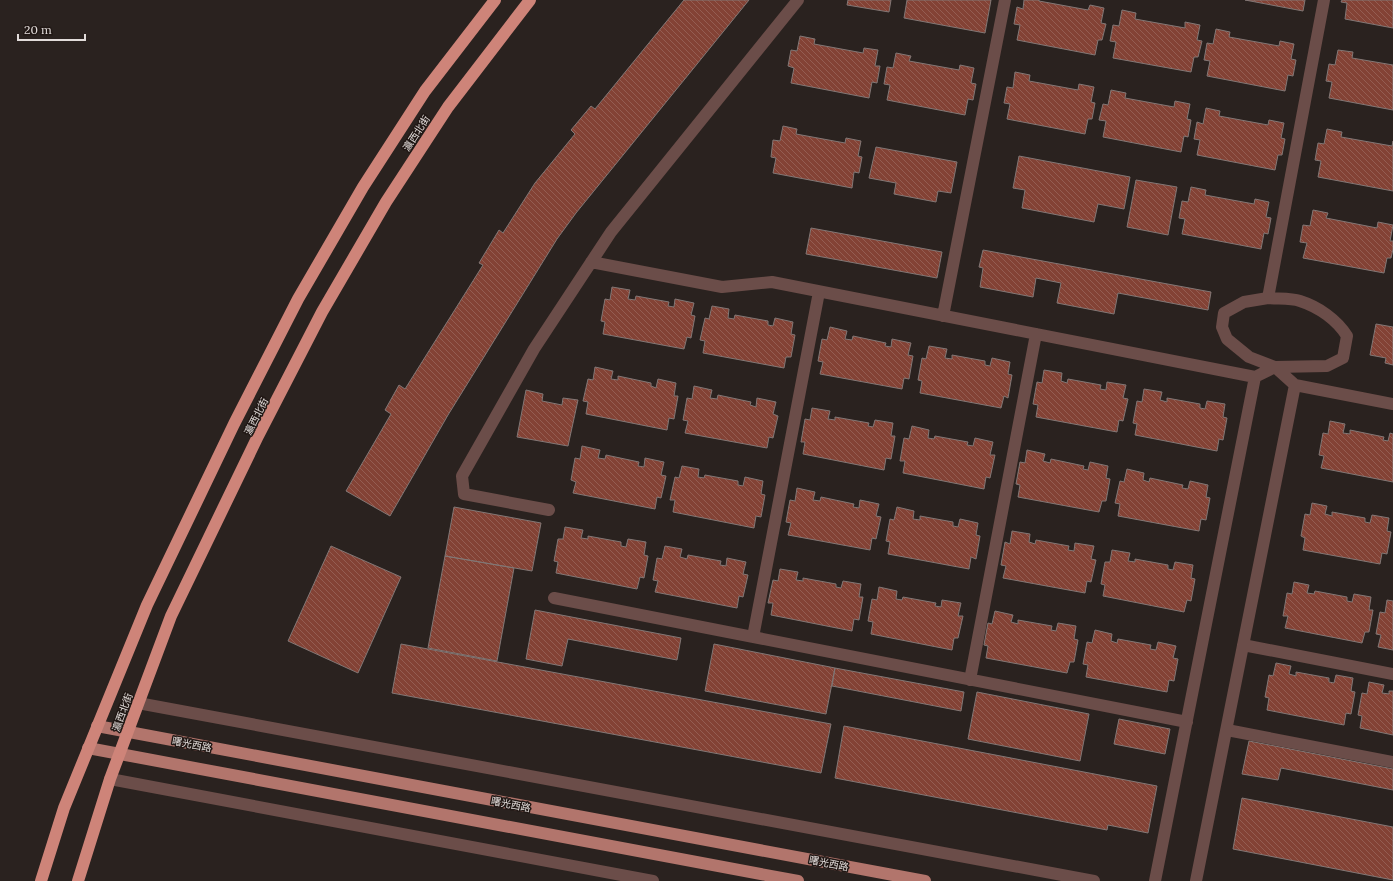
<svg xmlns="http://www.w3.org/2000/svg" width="1393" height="881" viewBox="0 0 1393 881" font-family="Lora,'Noto Sans SC',serif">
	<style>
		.building { fill: url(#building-back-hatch); stroke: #827775 }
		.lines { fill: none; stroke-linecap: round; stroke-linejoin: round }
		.minor { stroke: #6b4d49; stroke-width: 12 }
		.major { stroke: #b2756c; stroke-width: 12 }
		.highway { stroke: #ce8479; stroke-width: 12 }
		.labels { text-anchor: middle; stroke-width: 3; stroke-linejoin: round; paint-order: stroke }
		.street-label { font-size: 10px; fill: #e2dcda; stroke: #211815 }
	</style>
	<defs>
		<pattern id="building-back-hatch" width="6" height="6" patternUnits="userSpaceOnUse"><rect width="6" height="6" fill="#834235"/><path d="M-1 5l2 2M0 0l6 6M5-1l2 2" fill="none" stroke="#945d52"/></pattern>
	</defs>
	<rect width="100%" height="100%" fill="#2a221f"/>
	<path class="building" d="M684,0H749L576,213L557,239L448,415L390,516L346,491L391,414L385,410L399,385L405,389L483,265L479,263L499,230L503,233L535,183L575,134L571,130L591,106L595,109Z
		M848,0H891L889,12L847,5Z
		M907,0H991L985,33L904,18Z
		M1024,0H1039V1L1088,10L1090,5L1104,8L1101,23L1106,24L1102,40H1098L1095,55L1017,40L1020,25L1014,24L1017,7L1023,9Z
		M1245,0H1305L1303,11Z
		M1342,0H1393V28L1345,19L1347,3L1341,2Z
		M1122,10L1136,13L1135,19L1185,28V22L1200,25L1197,40L1202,41L1198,57H1194L1191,72L1113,58L1116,42L1110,41L1113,25L1119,26Z
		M1216,29L1230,32L1229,37L1279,46L1280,41L1294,44L1291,59L1296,60L1293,76L1288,75L1285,91L1207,76L1210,61L1204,60L1207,43L1213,44Z
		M800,36L815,39L814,44L863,53L864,48L878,50L875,66H880L877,83L872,82L869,98L791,83L794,68L788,66L791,50L797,51Z
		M1338,50L1353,52L1352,58L1393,65V110L1329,98L1332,82L1326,81L1329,64L1335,65Z
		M896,53L911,56L909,61L959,70L960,65L974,68L971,83L976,84L973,100L968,99L965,115L887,100L890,85L884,84L887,67L893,68Z
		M1015,72L1030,75L1029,81L1078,90L1079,84L1094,87L1091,102L1095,103L1092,119H1088L1085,134L1007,119L1010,104L1004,103L1007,87L1013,88Z
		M1111,90L1126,93L1125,98L1174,107L1175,101L1190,104L1187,119L1191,120L1188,137L1184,136L1181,152L1103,137L1106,121L1099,120L1103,104L1108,105Z
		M1206,108L1220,111L1219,116L1268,125L1269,120L1284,123L1281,138L1285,139L1282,155H1278L1275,170L1197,155L1200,140L1194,139L1197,122L1203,124Z
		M783,126L797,129L796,134L845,143L846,138L861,141L858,156L862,157L859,173L854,172L852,188L773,173L776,158L771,157L773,140L780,141Z
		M1327,129L1342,132L1341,137L1392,146L1393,141V191L1318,177L1321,161L1315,160L1318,143L1324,144Z
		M876,147L957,162L951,193L938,191L936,202L894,194L896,183L869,178Z
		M1019,156L1130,177L1124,209L1098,204L1094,222L1022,208L1025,190L1013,188Z
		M1136,180L1177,187L1168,235L1127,227Z
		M1191,187L1206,190L1205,195L1254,204L1255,199L1269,202L1266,217L1271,218L1268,234L1264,233L1261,249L1182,234L1185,219L1179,218L1182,201L1188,202Z
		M1313,210L1328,213L1326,218L1377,228L1378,222L1393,225L1390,241H1393V249L1391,258H1387L1384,273L1303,258L1307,243L1300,242L1303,225L1310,226Z
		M811,228L942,252L937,278L806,254Z
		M983,250L1211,292L1208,310L1118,293L1114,314L1057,303L1061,283L1036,278L1033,297L980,287L983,268L979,267Z
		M612,287L630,290L628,299L635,300L636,296L669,302L668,306L674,307L675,299L694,303L691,315L695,316L691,338L687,337L684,349L603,334L605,322L601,321L605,299L610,300Z
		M712,306L729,309L728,318L734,319L735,315L768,321V325L773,326L775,318L793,322L791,334L795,335L791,357H786L784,368L703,353L705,341L700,340L705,318L709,319Z
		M1376,324L1393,327V365L1385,363L1386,358L1370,355Z
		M830,327L847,331L845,339L852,340L853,336L886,343L885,346L891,347L892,339L911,343L908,355L913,356L909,379L904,378L902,389L820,374L823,362L818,361L822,339L827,340Z
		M929,346L947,349L945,358L952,359V355L985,361V365L990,366L992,358L1010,362L1008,374L1012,375L1008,398L1004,396L1001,408L920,393L922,381L918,380L922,358L926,359Z
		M595,367L613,371L611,379L618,380V376L651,383V386L656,388L658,379L676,383L674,396H678L674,419L669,418L667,430L586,414L588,402L583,401L588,379L593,380Z
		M1044,370L1062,373L1061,381L1067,383L1068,379L1101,385L1100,389L1106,390L1107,382L1126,385L1123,398L1128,399L1123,421L1119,420L1117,432L1036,417L1038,405L1033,404L1037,382L1042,383Z
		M694,386L712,390L710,398L717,399L718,395L751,402L750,405L756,407L757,398L776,402L773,414L778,416L773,438L769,437L767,448L685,433L688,421L683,420L687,398L692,399Z
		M1144,389L1162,392L1160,400L1167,402V398L1200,404V408L1205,409L1207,401L1225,404L1223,417L1227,418L1223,440L1219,439L1217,451L1135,435L1137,424L1133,423L1137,401L1142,402Z
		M526,390L543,394L542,401L562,405L563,398L578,400L568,446L517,437Z
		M812,408L830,411L828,419L835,420V417L869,423L868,426L873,427L875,420L893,423L891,436H895L891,459L886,458L884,470L803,454L805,442H801L805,419L810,420Z
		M1330,421L1345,424L1343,433L1350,434V430L1384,437L1383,440L1388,441L1390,433L1393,434V482L1321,468L1324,456L1319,455L1323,433L1328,434Z
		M912,426L929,430L928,438L934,439L935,436L968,442L967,445L973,446L975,438L993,442L990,455H995L990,478L986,477L984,489L903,473L905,461H900L904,438L909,439Z
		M582,446L600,450L598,458L605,459L606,455L639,462L638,466L644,467L645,458L664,462L661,475L666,476L661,498L657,497L655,509L573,493L576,482L571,480L575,458L580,459Z
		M1027,450L1045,454L1043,461L1050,463L1051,459L1084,466L1083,469L1088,470L1090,462L1108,466L1106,478L1110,479L1106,501H1102L1099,512L1018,497L1020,485L1016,484L1020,462L1025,463Z
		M682,466L699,469L698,477L704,478L705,475L738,481V485L743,486L745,477L763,481L761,494L765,495L761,517L756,516L754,528L673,512L675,500H670L675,477L679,478Z
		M1127,469L1144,473L1143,480L1149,482L1150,478L1183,485L1182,488L1188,489L1190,481L1208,485L1206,497L1210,498L1206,520L1201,519L1199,531L1118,516L1120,504L1115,503L1120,481L1124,482Z
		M797,488L815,492L813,500L820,501L821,497L854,504L853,507L859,508L860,500L879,504L876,516L881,517L876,539L872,538L870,550L788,535L791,523L786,522L790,500L795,501Z
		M1312,503L1327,506L1325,514L1332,516V512L1365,518V522L1370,523L1372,515L1389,518L1387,531L1391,532L1387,554L1382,553L1380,564L1303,550L1305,538L1301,536L1305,514L1310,515Z
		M454,507L541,523L532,571L445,556Z
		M897,507L914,511L913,519L920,520V516L953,522V526L958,527L960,519L978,523L976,535L980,536L976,559L971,557L969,569L888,554L890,542L886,541L890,519L894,520Z
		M565,527L583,530L581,538L588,539V536L621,542V546L626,547L628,539L646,542L644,555L648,556L644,578L640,577L637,589L556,573L558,562L554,561L558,539H563Z
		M1012,531L1030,534L1029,542L1035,544L1036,540L1069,546L1068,550L1074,551L1075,543L1094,546L1091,559L1096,560L1091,582L1087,581L1085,593L1003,578L1006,566L1001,565L1005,542L1010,544Z
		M331,546L401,577L358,673L288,641Z
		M665,546L682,549L680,557L687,559L688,555L721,561L720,565L726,566L727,558L746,562L743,574L748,575L743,597L739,596L737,608L655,592L658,581L653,580L657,558L662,559Z
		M1112,550L1130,553L1128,561L1135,562V559L1168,565V569L1173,570L1175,562L1193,565L1191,578L1195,579L1191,601L1187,600L1184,612L1103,596L1105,585L1101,584L1105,562H1110Z
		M445,556L514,568L497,661L428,648Z
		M780,569L798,572L796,580L803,581V578L836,584V587L841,588L843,581L861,584L859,597H863L859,620L854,619L852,631L771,615L773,603H768L773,580L778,581Z
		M1294,582L1309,585L1307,593L1314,594L1315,591L1347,597V601L1352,602L1354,594L1371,597L1369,610H1373L1369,632H1365L1362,643L1285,628L1288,616H1283L1287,593L1292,594Z
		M879,587L897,591L896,599L902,600L903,597L936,603L935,606L941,607L942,600L961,603L958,616H963L958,638H954L952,650L871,634L873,622L868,621L872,599L877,600Z
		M1387,600L1393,601V650L1378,647L1381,635L1376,634L1380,612L1385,613Z
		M535,610L681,638L677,660L568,639L562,666L526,659Z
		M995,611L1013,615L1011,622L1018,624V620L1052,626L1051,630L1056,631L1058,623L1076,626L1074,639L1078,640L1074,662H1070L1067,673L986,658L988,646L984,645L988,623L992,624Z
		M1095,630L1112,634L1111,641L1117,643L1118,639L1151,645L1150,649L1156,650L1158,642L1176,646L1173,658L1178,659L1174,681L1169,680L1167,692L1086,677L1088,665L1083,664L1087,642L1092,643Z
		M401,644L831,724L821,773L392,693Z
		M714,644L835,668L826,714L705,691Z
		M1276,663L1291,666L1289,674L1296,676V672L1329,678V682L1334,683L1336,675L1353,678L1351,691L1355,692L1351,714L1346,713L1344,725L1267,710L1269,698L1265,697L1269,675L1273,676Z
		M835,668L964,692L961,711L832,686Z
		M1369,682L1384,685L1382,693L1389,694V691H1393V735L1360,728L1362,716L1358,715L1362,693L1367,694Z
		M977,692L1089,714L1080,761L968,739Z
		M1119,719L1170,729L1165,754L1114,744Z
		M844,726L1157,786L1148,833L1108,825L1107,830L835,778Z
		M1249,741L1393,769V790L1281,768L1278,780L1242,774Z
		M1242,798L1393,827V880L1233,849Z"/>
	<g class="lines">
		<path class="minor" d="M591,262L722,287L772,282L1255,377L1275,367L1295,385L1393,404
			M1268,298C1278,299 1291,298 1300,301C1319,307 1337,320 1347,336L1343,358L1327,366L1275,367L1249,357L1227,339L1222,327L1224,313L1244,302Z
			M1268,298L1324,0
			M943,316L1005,0
			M549,510L464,494L462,476L534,349L611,232L798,0
			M554,598L1187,722
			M753,637L819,292
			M1243,645L1393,674
			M970,680L1036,334
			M138,703L1094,881
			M1227,730L1393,762
			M110,779L653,881
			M1155,881L1255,377
			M1196,881L1295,385"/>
		<path class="major" d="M97,726L925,881
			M88,748L798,881"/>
		<path class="highway" d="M41,881L64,808L147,605L234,424L298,299L363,187L425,91L495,0
			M78,881L110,779L171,616L258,436L322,312L386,202L448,107L530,0"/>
	</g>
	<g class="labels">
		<g class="street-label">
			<text transform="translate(416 133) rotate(-57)" y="4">瀛西北街</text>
			<text transform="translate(256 416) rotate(-63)" y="4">瀛西北街</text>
			<text transform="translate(122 712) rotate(-70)" y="4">瀛西北街</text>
			<text transform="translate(192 744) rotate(11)" y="4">曙光西路</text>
			<text transform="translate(511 804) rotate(11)" y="4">曙光西路</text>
			<text transform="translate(829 863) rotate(11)" y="4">曙光西路</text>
		</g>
	</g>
	<path d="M18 34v6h67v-6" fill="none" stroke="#e2dcda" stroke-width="2"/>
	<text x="24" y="34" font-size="12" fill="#e2dcda" stroke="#211815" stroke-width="3" paint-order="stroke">20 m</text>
</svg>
